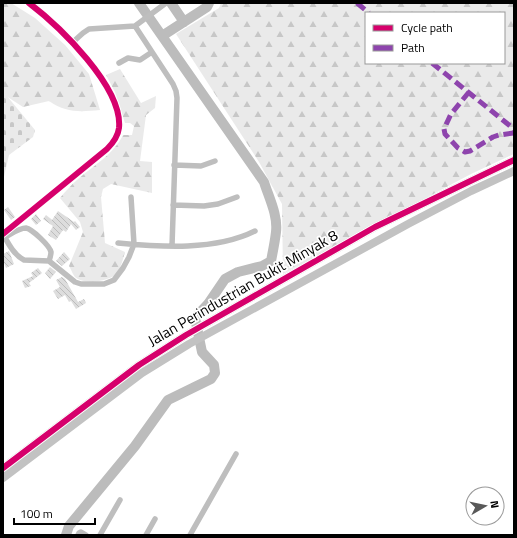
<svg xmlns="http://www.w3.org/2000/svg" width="517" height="538" viewBox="0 0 517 538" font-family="'Titillium Web',sans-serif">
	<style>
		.forest { fill: url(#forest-firs); fill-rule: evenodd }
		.cemetery { fill: url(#cemetery-stones) }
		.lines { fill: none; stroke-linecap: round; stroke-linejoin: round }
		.river { stroke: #bcbcbc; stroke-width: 10 }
		.building { fill: url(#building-back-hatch) }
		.street { stroke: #bebebe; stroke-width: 5.5 }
		.secondary { stroke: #c2c2c2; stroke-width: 8 }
		.quiet { stroke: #8e44ad; stroke-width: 5; stroke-dasharray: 10 5; stroke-linecap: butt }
		.cycleway-casing { stroke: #fff; stroke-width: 8 }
		.cycleway { stroke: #d6006c; stroke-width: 6 }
		.labels { text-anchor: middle; stroke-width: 3.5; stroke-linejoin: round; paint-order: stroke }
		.street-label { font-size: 15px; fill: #000; stroke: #fff }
	</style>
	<defs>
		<pattern id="forest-firs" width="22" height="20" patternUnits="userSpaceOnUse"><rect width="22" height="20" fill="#eaeaea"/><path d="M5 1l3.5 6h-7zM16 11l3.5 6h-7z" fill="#c7c7c7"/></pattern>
		<pattern id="cemetery-stones" width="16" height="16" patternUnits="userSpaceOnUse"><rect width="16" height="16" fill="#eaeaea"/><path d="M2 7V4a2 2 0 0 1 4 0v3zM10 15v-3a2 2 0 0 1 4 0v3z" fill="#c7c7c7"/></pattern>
		<pattern id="building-back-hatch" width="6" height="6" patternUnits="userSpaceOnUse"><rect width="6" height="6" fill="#ddd"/><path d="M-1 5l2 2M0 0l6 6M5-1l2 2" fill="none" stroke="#bcbcbc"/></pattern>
	</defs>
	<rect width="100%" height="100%" fill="#fff"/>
	<path class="forest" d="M3,3H11L35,18L65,45L89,74L100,110C80,112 66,113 49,101L23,107L3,94Z
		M221,3H514V154L471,174L283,274L282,204L259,162L176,34L219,8ZM366,13H504V63H366Z
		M120,69L141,103L156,96L155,108L146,115L140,161L152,162V193L111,184L103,189L101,197L105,243L125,252C123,259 121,267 117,273C110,282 83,285 75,277C73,275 71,269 69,266L83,232L80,222L60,198C65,192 71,185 77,180C93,166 114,154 123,135H132L134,126L130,123H125L115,92L106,75Z"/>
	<path class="cemetery" d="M3,93L7,96L35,130L33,137L9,155L3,181Z"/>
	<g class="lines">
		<path class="river" d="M139,3L162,36L207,7L209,3
			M171,3L184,22
			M66,535L69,526L135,446L168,400L211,379L215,373L214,365L202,352L195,318L208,304L225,279L238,272L262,266L271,261C273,251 275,241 276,232C278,215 269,198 264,182L162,36"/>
	</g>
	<path class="building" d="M8,207L15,217L11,220L4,210Z
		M58,211L74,222L75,221L80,227L76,230L71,224L66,232L63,230L56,240L48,235L53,226L43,219L46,215L52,220Z
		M36,214L41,221L36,225L31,219Z
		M9,251L14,264L6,268L3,260V254Z
		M64,252L70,259L62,266L56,261Z
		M50,267L56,272L50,279L45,273Z
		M38,268L42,273L29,283L31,286L25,288L22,281L33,276L31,273Z
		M62,277L65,279L78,302L84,299L86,303L76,309L71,301L69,302L65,295L58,299L53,291L60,287L56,280Z"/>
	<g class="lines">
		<path class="street" d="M135,26L173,84L176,91L177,98L172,246
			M73,42L83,33L89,29L135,26L166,3
			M119,63L128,58L140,60L152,52
			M174,165L201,166L215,161
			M173,205L204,206L218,204L237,197
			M3,234L107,149C113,143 118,136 119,128C123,87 59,26 29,3
			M3,234C8,243 14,255 24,260L49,261L75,282L81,284H104L114,280L123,268L129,257L134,244L131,197
			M5,237C11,234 19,228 26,228C32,229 50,246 51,252C51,255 50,258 49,261
			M118,243C161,247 215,251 255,231
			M78,535L79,533L81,532L86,535
			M100,535L120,500
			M146,535L155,519
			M190,535L236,454"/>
		<path class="secondary" d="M3,468L139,365L186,335L375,227L514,160
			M3,478L142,373L189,344L408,224L471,191L514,171"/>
		<path class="quiet" d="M357,3L369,13
			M432,63L514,129
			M469,92L451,114L444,129L445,134L458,148L465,152L470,151L493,137L499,135L514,133"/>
		<g class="cycleway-casing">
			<path id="cycleway" d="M3,234L107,149C113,143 118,136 119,128C123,87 59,26 29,3
				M3,468L139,365L186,335L375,227L514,160"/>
		</g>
		<use href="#cycleway" class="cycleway"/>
	</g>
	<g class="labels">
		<g class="street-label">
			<text transform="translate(243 288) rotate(-30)" y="5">Jalan Perindustrian Bukit Minyak 8</text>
		</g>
	</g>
	<rect width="517" height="538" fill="none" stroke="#000000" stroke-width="8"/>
	<rect x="365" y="12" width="140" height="52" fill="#ffffff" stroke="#999999"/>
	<rect x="373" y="25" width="20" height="6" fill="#d6006c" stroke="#999999"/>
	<text x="401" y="32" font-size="12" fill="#000000">Cycle path</text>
	<rect x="373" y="45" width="20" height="6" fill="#8e44ad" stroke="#999999"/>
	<text x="401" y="52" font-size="12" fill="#000000">Path</text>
	<g transform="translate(485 506) rotate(81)"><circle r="19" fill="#ffffff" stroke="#999999"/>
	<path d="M0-3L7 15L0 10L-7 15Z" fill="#595959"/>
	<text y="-6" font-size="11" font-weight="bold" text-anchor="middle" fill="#000000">N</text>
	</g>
	<path d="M14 518v6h81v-6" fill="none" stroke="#000000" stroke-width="2"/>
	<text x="20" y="518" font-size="12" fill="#000000" stroke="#ffffff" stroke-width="3" paint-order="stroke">100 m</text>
</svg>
